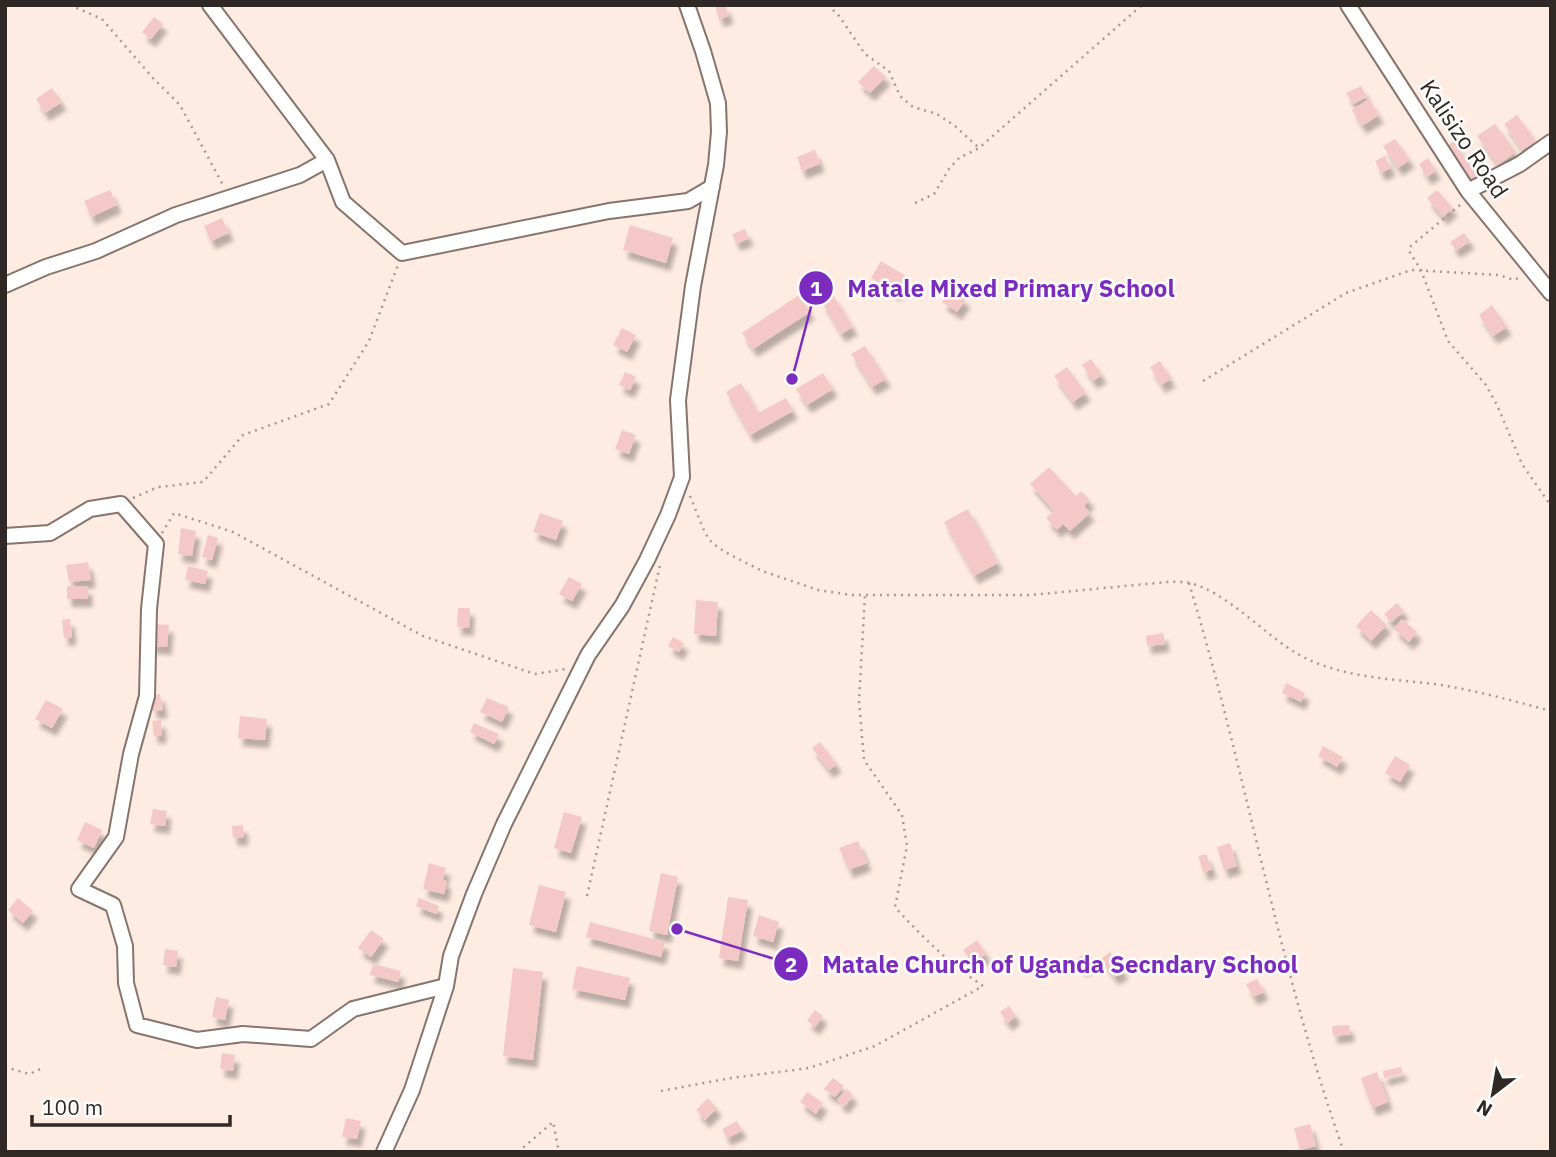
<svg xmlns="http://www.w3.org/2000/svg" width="1556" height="1157" viewBox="0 0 1556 1157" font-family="'IBM Plex Sans',sans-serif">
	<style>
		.building { fill: #f4c8c6; filter: url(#shadow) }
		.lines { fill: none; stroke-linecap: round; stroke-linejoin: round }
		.minor-casing { stroke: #85756b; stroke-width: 18 }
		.path { stroke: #a69891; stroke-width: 2.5; stroke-dasharray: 2 5; stroke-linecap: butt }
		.minor { stroke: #fff; stroke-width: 14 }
		.labels { text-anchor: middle; stroke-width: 5; stroke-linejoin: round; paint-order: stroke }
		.street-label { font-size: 23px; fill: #2f2824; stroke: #fdfdfd }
		.leader { fill: none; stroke: #7b2cbf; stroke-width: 2.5 }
		.callout-dot { fill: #7b2cbf; stroke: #fdfdfd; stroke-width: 2.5 }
		.mark-label { font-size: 21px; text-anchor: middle; font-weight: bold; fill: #fff }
		.callout-label { font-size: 24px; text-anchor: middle; font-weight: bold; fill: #7b2cbf; stroke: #fdfdfd; stroke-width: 5; stroke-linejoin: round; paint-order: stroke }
	</style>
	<defs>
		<filter id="shadow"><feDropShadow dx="4.5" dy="8" stdDeviation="2" flood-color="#0004"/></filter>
	</defs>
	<rect width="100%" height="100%" fill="#feebe1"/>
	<path class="building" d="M715,5H725L729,16L719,19Z
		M154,17L163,24L151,39L142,32Z
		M874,66L886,77L870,93L858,82Z
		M1361,86L1367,97L1353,104L1346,93Z
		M52,88L62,102L45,113L36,99Z
		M1369,99L1379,115L1362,126L1352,110Z
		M1517,115L1536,141L1522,150L1504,124Z
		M1495,124L1516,152L1498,165L1477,136Z
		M1395,139L1410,160L1398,168L1383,146Z
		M1454,141L1477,177L1471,181L1448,145Z
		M815,150L820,164L802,171L797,157Z
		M1385,156L1391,168L1381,173L1375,161Z
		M1428,158L1436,171L1427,177L1419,164Z
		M110,190L117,205L91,217L84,201Z
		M1437,190L1453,208L1443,217L1427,198Z
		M222,218L229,233L211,241L204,226Z
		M630,225L673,238L666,263L623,250Z
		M745,229L749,238L736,243L732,234Z
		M1464,233L1470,241L1456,250L1450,242Z
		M881,261L906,276L896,293L871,278Z
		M951,289L966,300L957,312L942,302Z
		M799,295L810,312L753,349L742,333Z
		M833,295L853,327L841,334L822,302Z
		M1492,305L1507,327L1493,336L1479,315Z
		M622,328L636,335L627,352L613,345Z
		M865,346L886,379L872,387L851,354Z
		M1091,359L1102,375L1093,381L1082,365Z
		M1160,361L1171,379L1161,385L1150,367Z
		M1067,367L1086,393L1073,402L1054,376Z
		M625,372L636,377L630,390L619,385Z
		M823,373L833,389L807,405L796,389Z
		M741,383L758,413L786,398L793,411L750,435L726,392Z
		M622,430L636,435L629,454L615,449Z
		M1049,467L1076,496L1081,491L1090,500L1084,506L1090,513L1070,531L1063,524L1057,530L1046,518L1054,511L1030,484Z
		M968,509L998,563L974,576L944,522Z
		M540,513L563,521L556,540L533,532Z
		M181,528L196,531L192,556L178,554Z
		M208,535L218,538L212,560L202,557Z
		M88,562L91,580L69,582L66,565Z
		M188,566L208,571L205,584L185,580Z
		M569,577L582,584L572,601L559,594Z
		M67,586L88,587V599H67Z
		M696,600L718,602L716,636L694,634Z
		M1397,603L1404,611L1391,622L1384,614Z
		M458,608H470L469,628L457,627Z
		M1371,610L1387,625L1371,641L1356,626Z
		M70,619L72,637L64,638L62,620Z
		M1402,619L1417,632L1409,642L1394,629Z
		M153,624L169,625L167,647L151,646Z
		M1163,633L1165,644L1147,646L1146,636Z
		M673,637L684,643L679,652L668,646Z
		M1286,683L1305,693L1301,702L1282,693Z
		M160,694L163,710L153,711L150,696Z
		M487,698L509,707L502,722L480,712Z
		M46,700L63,709L52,728L35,719Z
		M240,716L267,719L265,740L238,738Z
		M161,720L162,735L154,736L152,721Z
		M474,723L499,734L494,744L470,732Z
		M820,742L837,764L829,770L812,748Z
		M1323,746L1343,757L1337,767L1318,756Z
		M1395,756L1410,765L1400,782L1385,773Z
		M153,809L167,811L165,826L150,824Z
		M564,812L582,817L571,853L554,848Z
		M85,822L102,830L94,848L77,840Z
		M243,825L244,837L233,838L232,826Z
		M858,841L867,863L849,870L839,848Z
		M1230,843L1237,866L1224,870L1217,847Z
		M1206,854L1212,869L1204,873L1198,856Z
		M429,863L446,868L443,880L447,881L444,894L423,889Z
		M661,873L678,877L667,935L649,931Z
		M539,885L566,892L556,932L529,925Z
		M728,897L748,900L738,961L719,958Z
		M18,898L33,911L23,923L8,910Z
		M419,898L439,906L436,914L416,906Z
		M759,915L779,922L773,942L753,936Z
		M590,922L665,942L661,957L586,937Z
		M371,930L384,939L371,957L358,948Z
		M977,940L986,954L973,963L963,950Z
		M165,949L178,951L176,967L163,965Z
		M1087,952L1094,961L1082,969L1076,959Z
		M1110,952L1124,971L1114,977L1101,959Z
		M373,964L401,971L398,982L370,975Z
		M577,966L630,978L625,1000L572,989Z
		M513,968L543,972L533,1060L503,1056Z
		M1257,979L1264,992L1253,997L1246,984Z
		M216,997L229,1000L225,1020L212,1017Z
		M1009,1006L1016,1016L1008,1023L1000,1012Z
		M815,1010L823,1016L815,1027L807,1021Z
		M1349,1025L1350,1034L1333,1036L1332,1026Z
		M222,1053L235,1055L233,1071L220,1069Z
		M1401,1067L1403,1073L1384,1078L1383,1071Z
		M1377,1072L1388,1102L1372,1108L1361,1078Z
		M833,1078L844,1086L835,1097L824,1089Z
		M847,1089L853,1095L844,1106L837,1100Z
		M807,1092L823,1103L816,1114L800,1102Z
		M708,1098L717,1108L705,1120L696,1110Z
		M346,1118L361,1121L357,1139L342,1137Z
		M737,1121L742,1130L727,1138L722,1129Z
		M1310,1124L1316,1146L1300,1150L1294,1128Z"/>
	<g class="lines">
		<g class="minor-casing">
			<path id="minor" d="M210,5L327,160L343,202L402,253L609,211L688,201L712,187
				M1348,5L1468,191L1551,293
				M1468,191L1520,164L1551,142
				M5,285L46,267L96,251L176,215L300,175L327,160
				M5,536L50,533L90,509L121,504L156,544L149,609L147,696L131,754L116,837L79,889L113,905L125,946L126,983L137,1025L197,1040L243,1034L311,1039L353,1009L446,986
				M384,1152L412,1090L446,986L451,956L474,894L504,824L588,655L622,606L647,560L668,515L682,477L678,400L693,286L716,165L719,132L718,103L703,51L687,5"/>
		</g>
		<path class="path" d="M70,5L102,19L152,77L180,105L224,187
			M828,5L839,16L865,54L889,71L900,96L913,107L937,114L955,126L979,148
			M915,203L934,194L949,169L959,158L979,148L1142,5
			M1460,205L1411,246L1409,251L1421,270L1448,341L1486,385L1497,405L1522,464L1551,506
			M1203,381L1346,293L1411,270L1499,275L1514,280L1520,277
			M690,496L705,533L712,543L725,552L762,571L818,590L851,595H1031L1167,582C1174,582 1182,581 1189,583C1224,590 1264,634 1296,653C1341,679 1391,678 1441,685C1478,691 1514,701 1551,711
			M133,498L158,487L203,482L243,435L329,404L369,341L398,265
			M162,533L174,513L233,532L423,636L535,674L566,669
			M1189,583C1246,771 1278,967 1344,1152
			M587,896L660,565
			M5,1067L29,1074L43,1068
			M661,1091L731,1078L809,1068L875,1046L983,986C950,964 922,937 895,907L907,846L902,815L864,760L859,701L865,595
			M518,1152L553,1122L559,1152"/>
		<use href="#minor" class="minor"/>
	</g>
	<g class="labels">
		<g class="street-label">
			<text transform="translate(1464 139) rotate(56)" y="8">Kalisizo Road</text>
		</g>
	</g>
	<path class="leader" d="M792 379L816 288M677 929L791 964"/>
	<g class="callout-dot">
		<circle cx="792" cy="379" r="7"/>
		<circle cx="677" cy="929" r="7"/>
		<circle cx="816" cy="288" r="18"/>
		<circle cx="791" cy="964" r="18"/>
	</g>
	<g class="mark-label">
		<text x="816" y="296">1</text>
		<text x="791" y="972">2</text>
	</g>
	<g class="callout-label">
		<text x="1011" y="297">Matale Mixed Primary School</text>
		<text x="1060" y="973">Matale Church of Uganda Secndary School</text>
	</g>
	<rect width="1556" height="1157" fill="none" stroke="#2f2824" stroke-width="14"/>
	<g transform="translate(1493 1094) rotate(211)" stroke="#fdfdfd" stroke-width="5" paint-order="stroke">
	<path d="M0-5L12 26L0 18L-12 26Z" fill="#2f2824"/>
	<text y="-10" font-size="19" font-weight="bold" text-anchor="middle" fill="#2f2824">N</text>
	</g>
	<path d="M32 1115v10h198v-10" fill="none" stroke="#2f2824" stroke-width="3.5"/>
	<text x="42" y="1115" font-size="21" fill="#2f2824" stroke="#fdfdfd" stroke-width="5" paint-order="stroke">100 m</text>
</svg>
